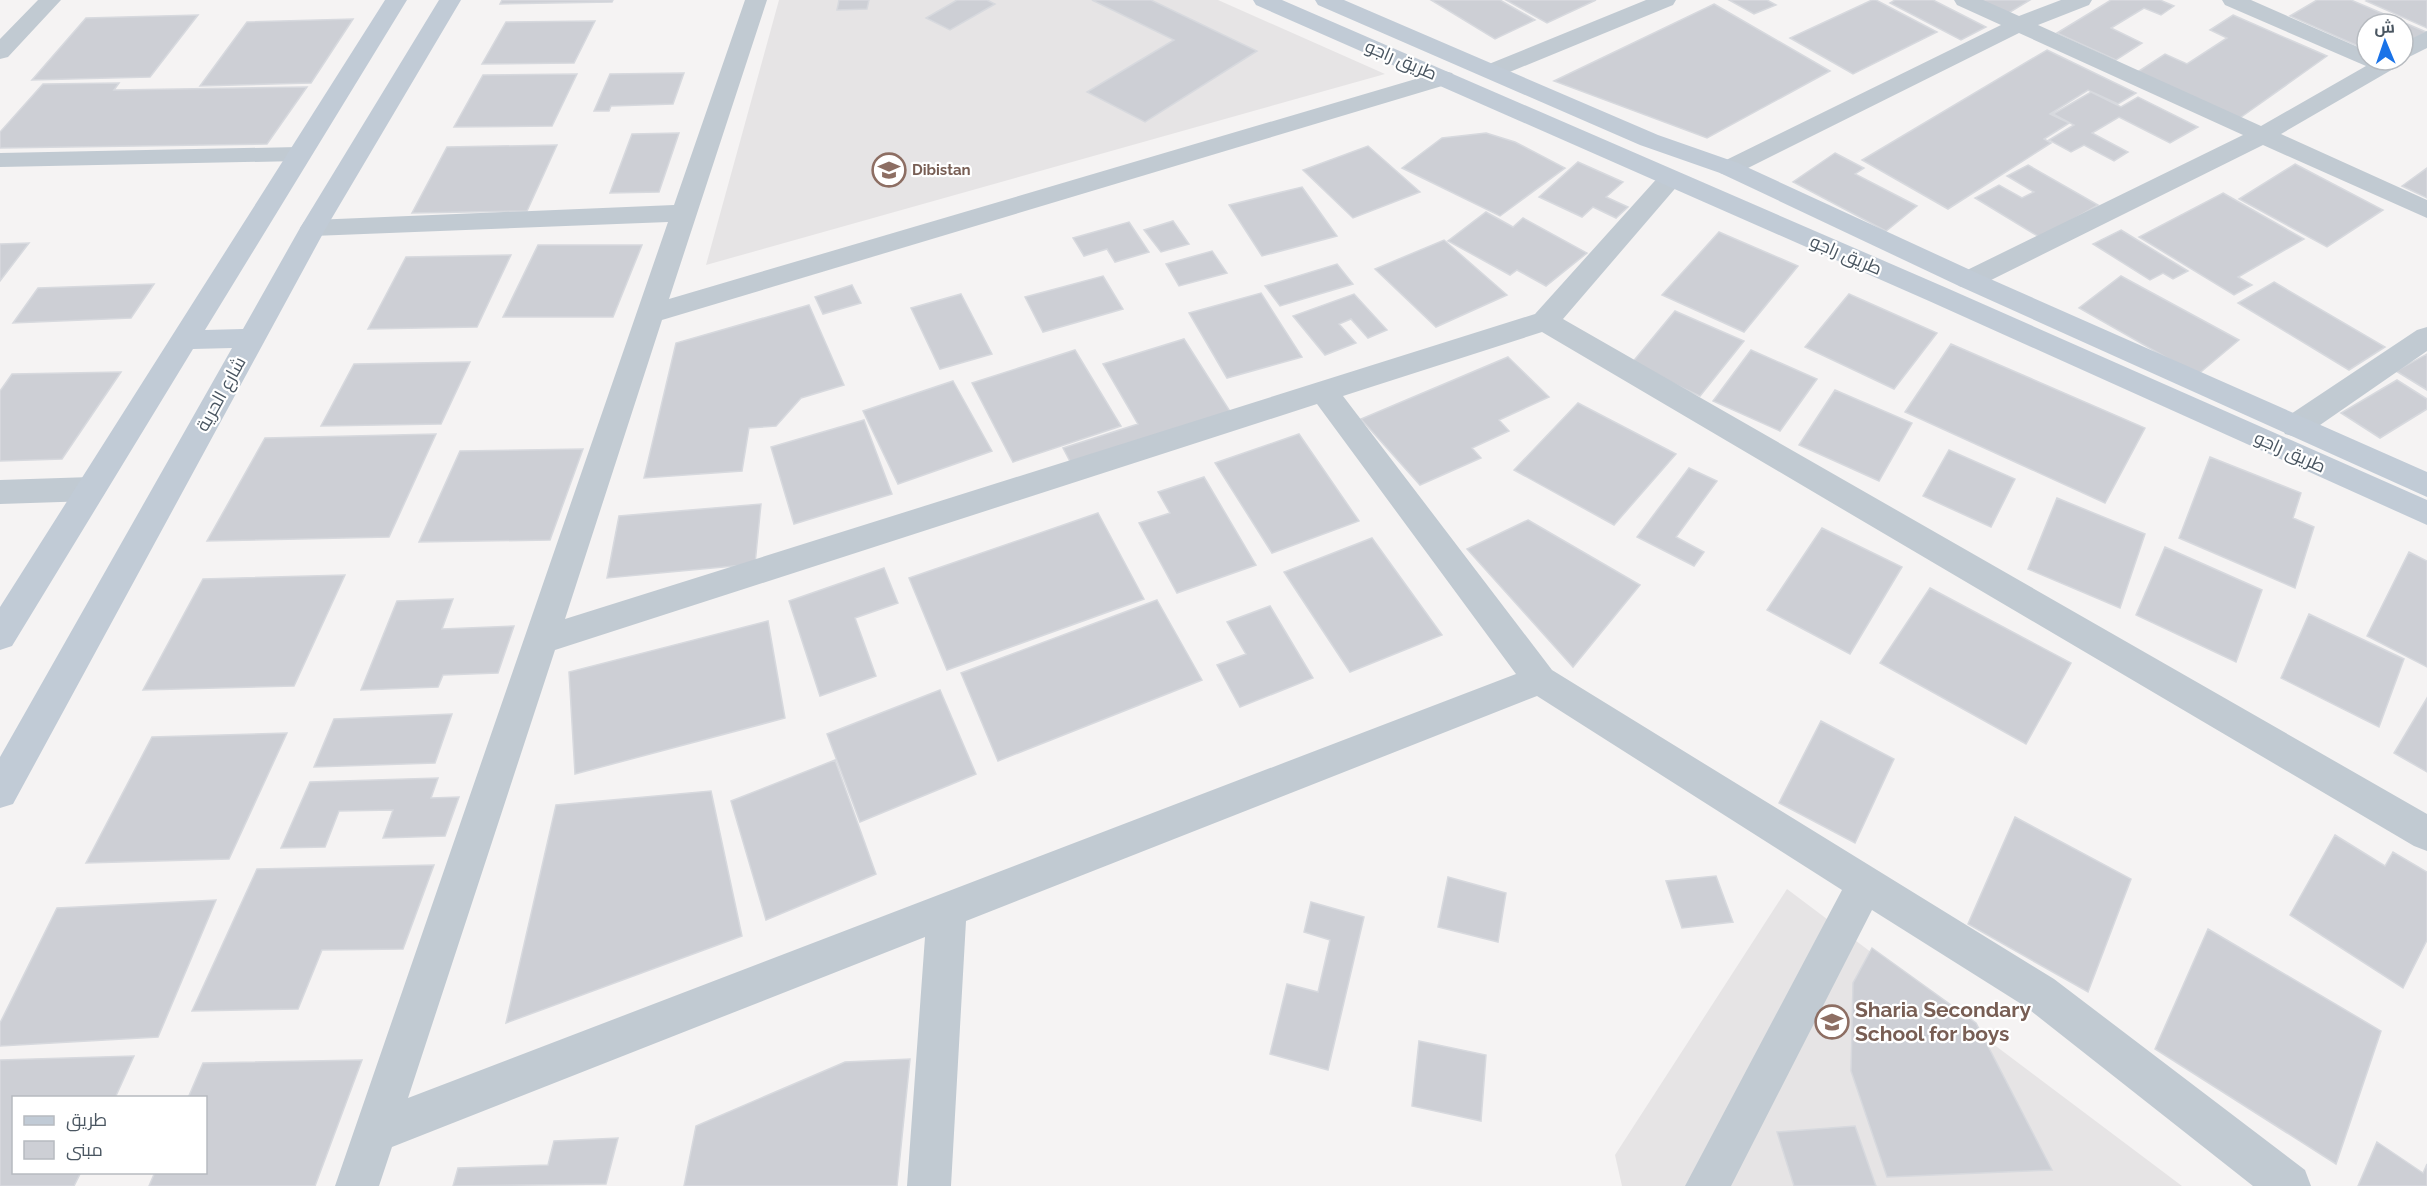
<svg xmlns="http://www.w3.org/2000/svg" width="2427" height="1186" viewBox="0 0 2427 1186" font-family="Raleway,Cairo,sans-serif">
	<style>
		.education { fill: #e6e4e5 }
		.building { fill: #cdcfd5; stroke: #d7d9de; stroke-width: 1.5 }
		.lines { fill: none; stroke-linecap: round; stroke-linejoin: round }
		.minor { fill: #c1cad2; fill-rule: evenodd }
		.secondary { fill: #c1cbd6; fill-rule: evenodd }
		.labels { text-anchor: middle; stroke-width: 4.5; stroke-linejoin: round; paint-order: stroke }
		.far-education-label { font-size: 15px; font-weight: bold; fill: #785e54; stroke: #fff; text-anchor: start }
		.street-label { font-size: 18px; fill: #4a5661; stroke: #fff }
		.near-education-label { font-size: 21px; font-weight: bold; fill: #785e54; stroke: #fff; text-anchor: start }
	</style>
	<rect width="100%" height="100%" fill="#f5f3f3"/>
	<path class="education" d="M779,0H1218L1385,74L706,265Z
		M1787,889L2182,1186H1622L1615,1155Z"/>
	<path class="building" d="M502,0H613L612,2L500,4Z
		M839,0H869L867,9L837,10Z
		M957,0H987L995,4L950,30L926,18Z
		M1092,0H1151L1257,51L1145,122L1087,92L1174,40Z
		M1431,0H1500L1535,20L1495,39Z
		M1506,0H1596L1547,23Z
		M1729,0H1767L1776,5L1754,14Z
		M1872,0H1876L1937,32L1853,74L1790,38Z
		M1895,0H1933L1986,27L1961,40L1890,3Z
		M1976,0H2030L2007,14Z
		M2111,0H2160L2174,6L2161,15L2144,8L2111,28L2142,43L2116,60L2057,33Z
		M2317,0H2351L2426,32L2403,47V24H2367V50L2290,16Z
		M2368,0H2427V28L2366,1Z
		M1714,4L1830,71L1707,138L1554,81Z
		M198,15L150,77L32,80L86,18Z
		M2233,15L2327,56L2237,120L2136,73L2165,54L2187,64L2227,38L2210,30Z
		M353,19L311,83L200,86L247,22Z
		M595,21L574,63L482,64L506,22Z
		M2047,50L2136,93L2118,104L2088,90L2050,114L2069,123L2044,139L2051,143L1948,209L1862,160Z
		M684,73L673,104L611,106L609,111H594L610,74Z
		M577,74L552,126L454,127L483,75Z
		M119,83L114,90L307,87L267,144L0,148V132L43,84Z
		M2091,92L2121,107L2138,97L2198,127L2170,143L2119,117L2092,133L2128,152L2114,161L2084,145L2071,152L2049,140L2074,125L2053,114Z
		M679,133L659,192L610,193L632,134Z
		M1486,133L1515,142L1565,168L1500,216L1402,168L1442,138Z
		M557,145L527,211L412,213L447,147Z
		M1368,146L1420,192L1353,218L1303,170Z
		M1835,153L1864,168L1855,174L1917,206L1886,231L1793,182Z
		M1578,162L1623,182L1606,197L1628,207L1616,218L1593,207L1582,217L1539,197Z
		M2295,164L2383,210L2327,247L2239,199Z
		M2028,165L2098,205L2041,238L1975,198L1999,185L2022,198L2034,192L2007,176Z
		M2427,168V198L2402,186Z
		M1302,187L1337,236L1262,256L1229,205Z
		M2223,193L2304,239L2238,277L2252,285L2234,295L2139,237Z
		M1486,212L1513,227L1523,218L1587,253L1546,286L1517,270L1510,275L1448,241Z
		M1173,221L1189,244L1161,252L1144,230Z
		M1129,222L1149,252L1115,262L1107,249L1084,256L1073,238Z
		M2121,230L2188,271L2173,279L2163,273L2150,280L2093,244Z
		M1719,232L1798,266L1744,332L1662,295Z
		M1444,240L1507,295L1436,327L1375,269Z
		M29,243L0,281V244Z
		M538,245H642L613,317H503Z
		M1212,251L1227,273L1179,286L1166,264Z
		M511,255L477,327L368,329L406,257Z
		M1337,264L1353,284L1280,306L1265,286Z
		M1103,276L1123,309L1043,332L1025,297Z
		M2121,276L2239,340L2197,375L2079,308Z
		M2274,282L2385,347L2349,370L2238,303Z
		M154,284L131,318L13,323L38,288Z
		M852,285L861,303L823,314L815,297Z
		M1261,293L1302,357L1227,378L1189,313Z
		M961,294L992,354L940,369L911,308Z
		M1354,294L1387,330L1368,338L1351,319L1339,324L1356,343L1325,355L1293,316Z
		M1849,294L1937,333L1894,389L1805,347Z
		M809,305L844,385L801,398L776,426L749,428L742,471L644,478L676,343Z
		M1675,311L1744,341L1700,396L1631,364Z
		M1184,339L1233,416L1073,467L1063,448L1138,424L1103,364Z
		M1951,344L2145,428L2105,503L1905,412Z
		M1075,350L1121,426L1013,462L972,383Z
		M1751,350L1817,379L1780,431L1713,401Z
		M2427,354V390L2396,371Z
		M1508,357L1549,397L1499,420L1509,431L1472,448L1481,458L1420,485L1361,419Z
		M470,362L441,424L321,426L354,364Z
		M121,372L62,459L0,461V391L12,374Z
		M2397,380L2427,399V409L2380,438L2341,413Z
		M953,381L992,451L898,484L863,411Z
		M1835,390L1912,423L1879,481L1799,445Z
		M1578,403L1676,454L1614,525L1514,470Z
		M864,420L892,494L794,524L771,447Z
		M436,434L389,537L207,541L265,438Z
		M1299,434L1359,521L1272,553L1215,463Z
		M583,449L550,540L419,542L460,451Z
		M1949,450L2015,479L1991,527L1923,496Z
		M2210,457L2301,493L2293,518L2314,527L2295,588L2179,538Z
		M1689,468L1717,481L1676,537L1704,552L1694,566L1637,537Z
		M1204,477L1256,565L1177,593L1139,523L1170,513L1158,492Z
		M2057,498L2145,534L2120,608L2028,569Z
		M761,504L755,564L607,578L619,516Z
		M1098,513L1144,599L947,670L909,578Z
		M1528,520L1640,585L1573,667L1467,549Z
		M1822,528L1902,567L1850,654L1767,610Z
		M1372,538L1442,635L1350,672L1284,572Z
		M2165,547L2262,590L2236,662L2136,615Z
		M2409,552L2427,561V667L2367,636Z
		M884,568L898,603L855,618L876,676L820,696L789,601Z
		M345,575L294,686L143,690L203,579Z
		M1930,588L2071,663L2026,744L1880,663Z
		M453,599L442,629L514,626L498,673L443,675L438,687L361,690L397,601Z
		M1157,600L1202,680L998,761L961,673Z
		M1270,606L1313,678L1240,707L1217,665L1246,654L1227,622Z
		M2309,614L2404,659L2379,727L2281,678Z
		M768,621L785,718L575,774L569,672Z
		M940,690L976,774L860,822L827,734Z
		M2427,698V772L2394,753Z
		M452,714L435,763L314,767L334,719Z
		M1821,721L1894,759L1855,843L1779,803Z
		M287,733L229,859L86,863L152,737Z
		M835,760L876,874L766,920L731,801Z
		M438,778L431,798L459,797L445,836L383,838L393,810L339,811L325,847L281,848L310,782Z
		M711,791L742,936L506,1023L556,805Z
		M2015,817L2131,879L2088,992L1968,924Z
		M2335,835L2385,866L2393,852L2427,872V940L2403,988L2290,915Z
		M434,865L403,949L322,950L298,1009L192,1011L257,869Z
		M1716,876L1733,922L1682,928L1666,881Z
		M1448,877L1506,893L1498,942L1438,927Z
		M216,900L158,1037L0,1046V1023L57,908Z
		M1311,902L1364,917L1328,1070L1270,1054L1287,984L1318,992L1330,940L1304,932Z
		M2208,929L2381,1031L2336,1164L2155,1049Z
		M1872,948L1976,1023L2052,1170L1887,1177L1851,1071L1853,983Z
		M1419,1041L1486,1055L1481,1121L1412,1106Z
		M134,1056L115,1098H14V1172H81L74,1186H0V1060Z
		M910,1059L897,1186H684L696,1126L845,1062Z
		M362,1060L315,1186H149L155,1172H206V1098H188L203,1063Z
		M1855,1126L1876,1186H1794L1777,1132Z
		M618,1138L606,1184L453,1186L458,1168L548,1165L554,1141Z
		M2377,1142L2423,1173L2427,1164V1186H2358Z"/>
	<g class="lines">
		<path class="minor" d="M38,0H61L8,57L0,59V39Z
			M745,0H767L669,299L1436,73L1444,71L1452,73L1456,78L1452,83L662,320L565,619L1535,314L1661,174L1670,171L1679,174L1683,179L1679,184L1563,319L2427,814V851L2414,846L1542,332L1343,396L1552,670L2054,979L2305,1170L2311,1186H2253L2026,1007L1872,910L1731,1186H1685L1842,890L1537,696L966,921L951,1186H907L925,937L392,1147L379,1186H335L668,222L313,236L304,234L300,228L304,222L313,220L674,205ZM1317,404L1516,674L408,1098L555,650Z
			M1646,0H1676L1673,5L1500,76L1492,78L1484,76L1480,71L1484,66Z
			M1954,0H1983L2019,16L2061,0H2092L2089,5L2038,25L2261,126L2366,66L2225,5L2222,0H2251L2367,51V60H2403V43L2427,31V48L2403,60L2400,65L2281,134L2427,200V218L2263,145L1979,286L1969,289L1959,286L1955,280L1959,274L2243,135L2019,33L1738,173L1729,176L1720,173L1717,168L1720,163L2001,25L1957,5Z
			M298,147L307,149L310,154L307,159L298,161L0,167V153Z
			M2427,327V351L2307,434L2296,437L2285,434L2281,426L2285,418L2417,330Z
			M91,477L102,481L107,489L102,497L91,501L0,504V480Z"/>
		<path class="secondary" d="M385,0H407L205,330L243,329L300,228L439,0H461L326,228L13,804L0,808V757L232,348L193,349L12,646L0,650V607Z
			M1253,0H1282L1949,289L2427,500V525L1929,301L1256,5Z
			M1315,0H1344L1658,135L1738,163L1979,274L2427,472V497L1959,286L1720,173L1640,145L1318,5Z"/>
	</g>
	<defs>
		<g id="school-ring" transform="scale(1.725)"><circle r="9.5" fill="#fff" stroke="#8d6e63" stroke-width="1.5"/><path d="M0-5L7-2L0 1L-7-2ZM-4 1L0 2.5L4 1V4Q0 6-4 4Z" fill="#8d6e63"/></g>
	</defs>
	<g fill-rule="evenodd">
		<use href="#school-ring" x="889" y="170"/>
		<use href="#school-ring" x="1832" y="1022"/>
	</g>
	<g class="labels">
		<g class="far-education-label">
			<text x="912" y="175">Dibistan</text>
		</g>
		<g class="street-label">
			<text transform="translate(1401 60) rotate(23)" y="6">طريق راجو</text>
			<text transform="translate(1846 255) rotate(23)" y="6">طريق راجو</text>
			<text transform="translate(221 394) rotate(-61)" y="6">شارع الحرية</text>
			<text transform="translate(2290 452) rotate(24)" y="6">طريق راجو</text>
		</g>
		<g class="near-education-label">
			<text x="1855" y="1017">Sharia Secondary<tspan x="1855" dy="24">School for boys</tspan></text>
		</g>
	</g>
	<rect x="12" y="1096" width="195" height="78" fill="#ffffff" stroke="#b7bbc0" stroke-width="1.5"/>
	<rect x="24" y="1116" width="30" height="9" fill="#c1cbd6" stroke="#b7bbc0" stroke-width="1.5"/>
	<text x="66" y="1126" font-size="18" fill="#4a5661">طريق</text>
	<rect x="24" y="1141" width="30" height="18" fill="#cdcfd5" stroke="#b7bbc0" stroke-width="1.5"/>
	<text x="66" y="1156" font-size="18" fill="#4a5661">مبنى</text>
	<g transform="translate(2385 42) rotate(358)"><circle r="28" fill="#ffffff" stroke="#b7bbc0" stroke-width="1.5"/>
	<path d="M0-4.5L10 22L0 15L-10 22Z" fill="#1a73e8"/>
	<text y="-9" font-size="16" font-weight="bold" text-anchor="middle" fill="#4a5661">ش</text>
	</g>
</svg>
